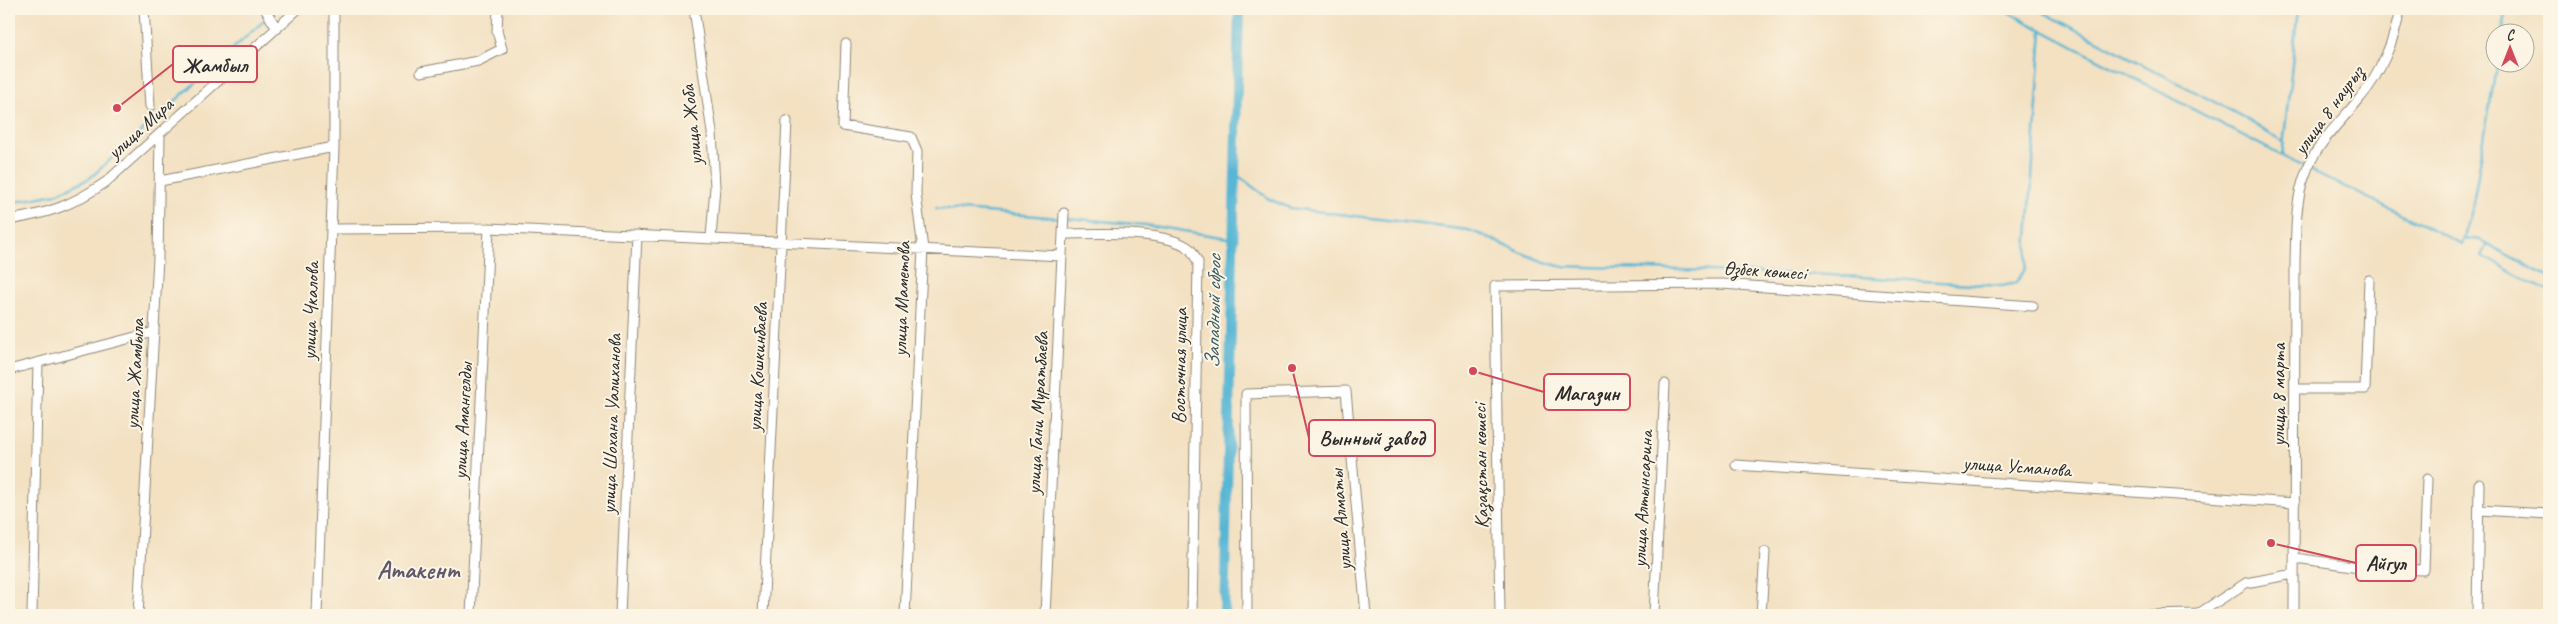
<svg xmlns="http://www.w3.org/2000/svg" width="2558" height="624" viewBox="0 0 2558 624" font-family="Caveat,sans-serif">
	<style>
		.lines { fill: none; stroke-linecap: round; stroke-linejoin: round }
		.stream { stroke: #56b6d4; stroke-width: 2.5 }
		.canal { stroke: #56b6d4; stroke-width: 10 }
		.minor-casing { stroke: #8f8676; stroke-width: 11 }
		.minor { stroke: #fff; stroke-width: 9 }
		.labels { text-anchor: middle; stroke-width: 4; stroke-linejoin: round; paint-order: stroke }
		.street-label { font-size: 20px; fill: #2b2b2b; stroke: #fcf5e5 }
		.water-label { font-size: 21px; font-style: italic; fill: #3a5c66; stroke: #fcf5e5 }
		.district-label { font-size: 25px; font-weight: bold; fill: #60586b; stroke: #fcf5e5 }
		.leader { fill: none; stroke: #d1495b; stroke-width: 2 }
		.callout-dot { fill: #d1495b; stroke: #fcf5e5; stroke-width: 2 }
		.callout { fill: #fcf5e5; stroke: #d1495b; stroke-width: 2 }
		.callout-label { font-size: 21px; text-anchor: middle; font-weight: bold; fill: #2b2b2b }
	</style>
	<rect width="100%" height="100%" fill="#fcf5e5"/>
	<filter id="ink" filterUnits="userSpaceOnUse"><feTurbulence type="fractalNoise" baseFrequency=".02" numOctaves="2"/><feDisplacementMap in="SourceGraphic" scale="10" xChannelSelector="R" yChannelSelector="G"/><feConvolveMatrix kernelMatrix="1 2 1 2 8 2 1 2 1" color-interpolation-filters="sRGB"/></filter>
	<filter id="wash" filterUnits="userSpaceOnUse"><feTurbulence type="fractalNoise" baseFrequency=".0096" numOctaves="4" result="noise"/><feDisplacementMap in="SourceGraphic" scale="20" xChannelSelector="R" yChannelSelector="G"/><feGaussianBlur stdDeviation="1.12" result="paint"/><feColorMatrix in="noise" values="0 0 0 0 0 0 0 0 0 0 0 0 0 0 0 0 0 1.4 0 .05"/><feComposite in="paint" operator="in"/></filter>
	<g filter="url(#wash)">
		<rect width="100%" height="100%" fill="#f3e1c2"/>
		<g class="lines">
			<path class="stream" d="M2002,9L2282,156L2462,244L2472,210L2497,62
				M2037,9L2243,117L2284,143
				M271,14L277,9
				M2502,32L2507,9
				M2282,156L2298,9
				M1236,174L1269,199L1290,208L1468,230C1499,240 1527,259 1559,266L1830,275L2002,286L2016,283L2026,268L2042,29
				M9,203L56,194L90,178L267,18
				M936,208L1061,218
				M1067,218L1146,225L1234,239
				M2465,238L2480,240L2549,277
				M2488,244L2482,256L2549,292"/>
			<path class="canal" d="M1224,615L1239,9"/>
		</g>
	</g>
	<g filter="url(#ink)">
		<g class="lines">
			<g class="minor-casing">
				<path id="minor" d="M144,9L150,106
					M265,9L277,29
					M694,9L712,132L715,187L711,238
					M846,44L843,126L911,137L917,151L916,194L923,249L905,615
					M421,72L478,61L502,49L497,31L498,9
					M160,181L334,147
					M9,220C50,213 71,206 106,182L298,9
					M331,229L489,228L1062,256
					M1063,234C1093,234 1166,229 1190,249C1193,252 1196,259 1198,262L1192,615
					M9,370L154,332
					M2295,389H2365L2369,280
					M1736,465L2295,503
					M2479,510L2549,514
					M2295,558L2367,568L2424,570L2427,479
					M32,615L38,363
					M138,615L158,258L160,134
					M317,615L334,147V9
					M471,615L489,228
					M620,615L637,235
					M763,615L787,121
					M1045,615L1064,213
					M1247,615L1246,394L1346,391L1366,615
					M1500,615L1495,286L1722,284L2033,306
					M1654,615L1665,384
					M1761,615L1765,552
					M2145,615L2198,614L2246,583L2294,574
					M2294,615L2295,261C2296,233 2295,201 2305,175C2315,144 2341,122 2360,98C2380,75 2395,39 2400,9
					M2477,615L2479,484"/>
			</g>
			<use href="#minor" class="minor"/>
		</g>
	</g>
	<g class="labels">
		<g class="street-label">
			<text transform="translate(2328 110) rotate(-54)" y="7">улица 8 наурыз</text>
			<text transform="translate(691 125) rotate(-96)" y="7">улица Жоба</text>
			<text transform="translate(140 128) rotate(-42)" y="7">улица Мира</text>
			<text transform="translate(1765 270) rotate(4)" y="7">Өзбек көшесі</text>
			<text transform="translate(901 299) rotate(-88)" y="7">улица Маметова</text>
			<text transform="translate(310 311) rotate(-88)" y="7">улица Чкалова</text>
			<text transform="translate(1179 366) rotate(-89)" y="7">Восточная улица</text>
			<text transform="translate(757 367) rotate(-87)" y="7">улица Кошкинбаева</text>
			<text transform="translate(134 374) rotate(-87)" y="7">улица Жамбыла</text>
			<text transform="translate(2278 395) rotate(-90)" y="7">улица 8 марта</text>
			<text transform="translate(1037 413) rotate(-87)" y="7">улица Гани Муратбаева</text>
			<text transform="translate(462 421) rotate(-87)" y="7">улица Амангелды</text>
			<text transform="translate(611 424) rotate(-88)" y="7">улица Шохана Уалиханова</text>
			<text transform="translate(1480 466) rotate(-91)" y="7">Қазақстан көшесі</text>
			<text transform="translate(2017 466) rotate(4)" y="7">улица Усманова</text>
			<text transform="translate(1642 499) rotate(-87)" y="7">улица Алтынсарина</text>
			<text transform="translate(1340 520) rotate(-95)" y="7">улица Алматы</text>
		</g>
		<g class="water-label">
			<text transform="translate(1213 312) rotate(-89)" y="7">Западный сброс</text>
		</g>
		<g class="district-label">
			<text x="418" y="578">Атакент</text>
		</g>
	</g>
	<path class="leader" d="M117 108L173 64M1473 371L1544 392M1292 368L1309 438M2271 543L2356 563"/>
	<g class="callout-dot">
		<circle cx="117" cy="108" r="5"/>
		<circle cx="1473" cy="371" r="5"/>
		<circle cx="1292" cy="368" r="5"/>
		<circle cx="2271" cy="543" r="5"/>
	</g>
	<g class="callout">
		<rect x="173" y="46" width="84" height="36" rx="5"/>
		<rect x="1544" y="374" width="86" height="36" rx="5"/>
		<rect x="1309" y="420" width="126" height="36" rx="5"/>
		<rect x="2356" y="545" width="60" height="36" rx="5"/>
	</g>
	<g class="callout-label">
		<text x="215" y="72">Жамбыл</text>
		<text x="1587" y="400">Магазин</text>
		<text x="1372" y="445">Вынный завод</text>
		<text x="2386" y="570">Айгул</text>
	</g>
	<rect width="2558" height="624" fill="none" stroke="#fcf5e5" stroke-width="30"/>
	<g transform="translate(2510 48)"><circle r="24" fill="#fcf5e5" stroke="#a8a49b"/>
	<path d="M0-4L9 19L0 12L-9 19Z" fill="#d1495b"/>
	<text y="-8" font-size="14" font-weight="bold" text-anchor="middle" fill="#2b2b2b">С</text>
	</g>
</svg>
